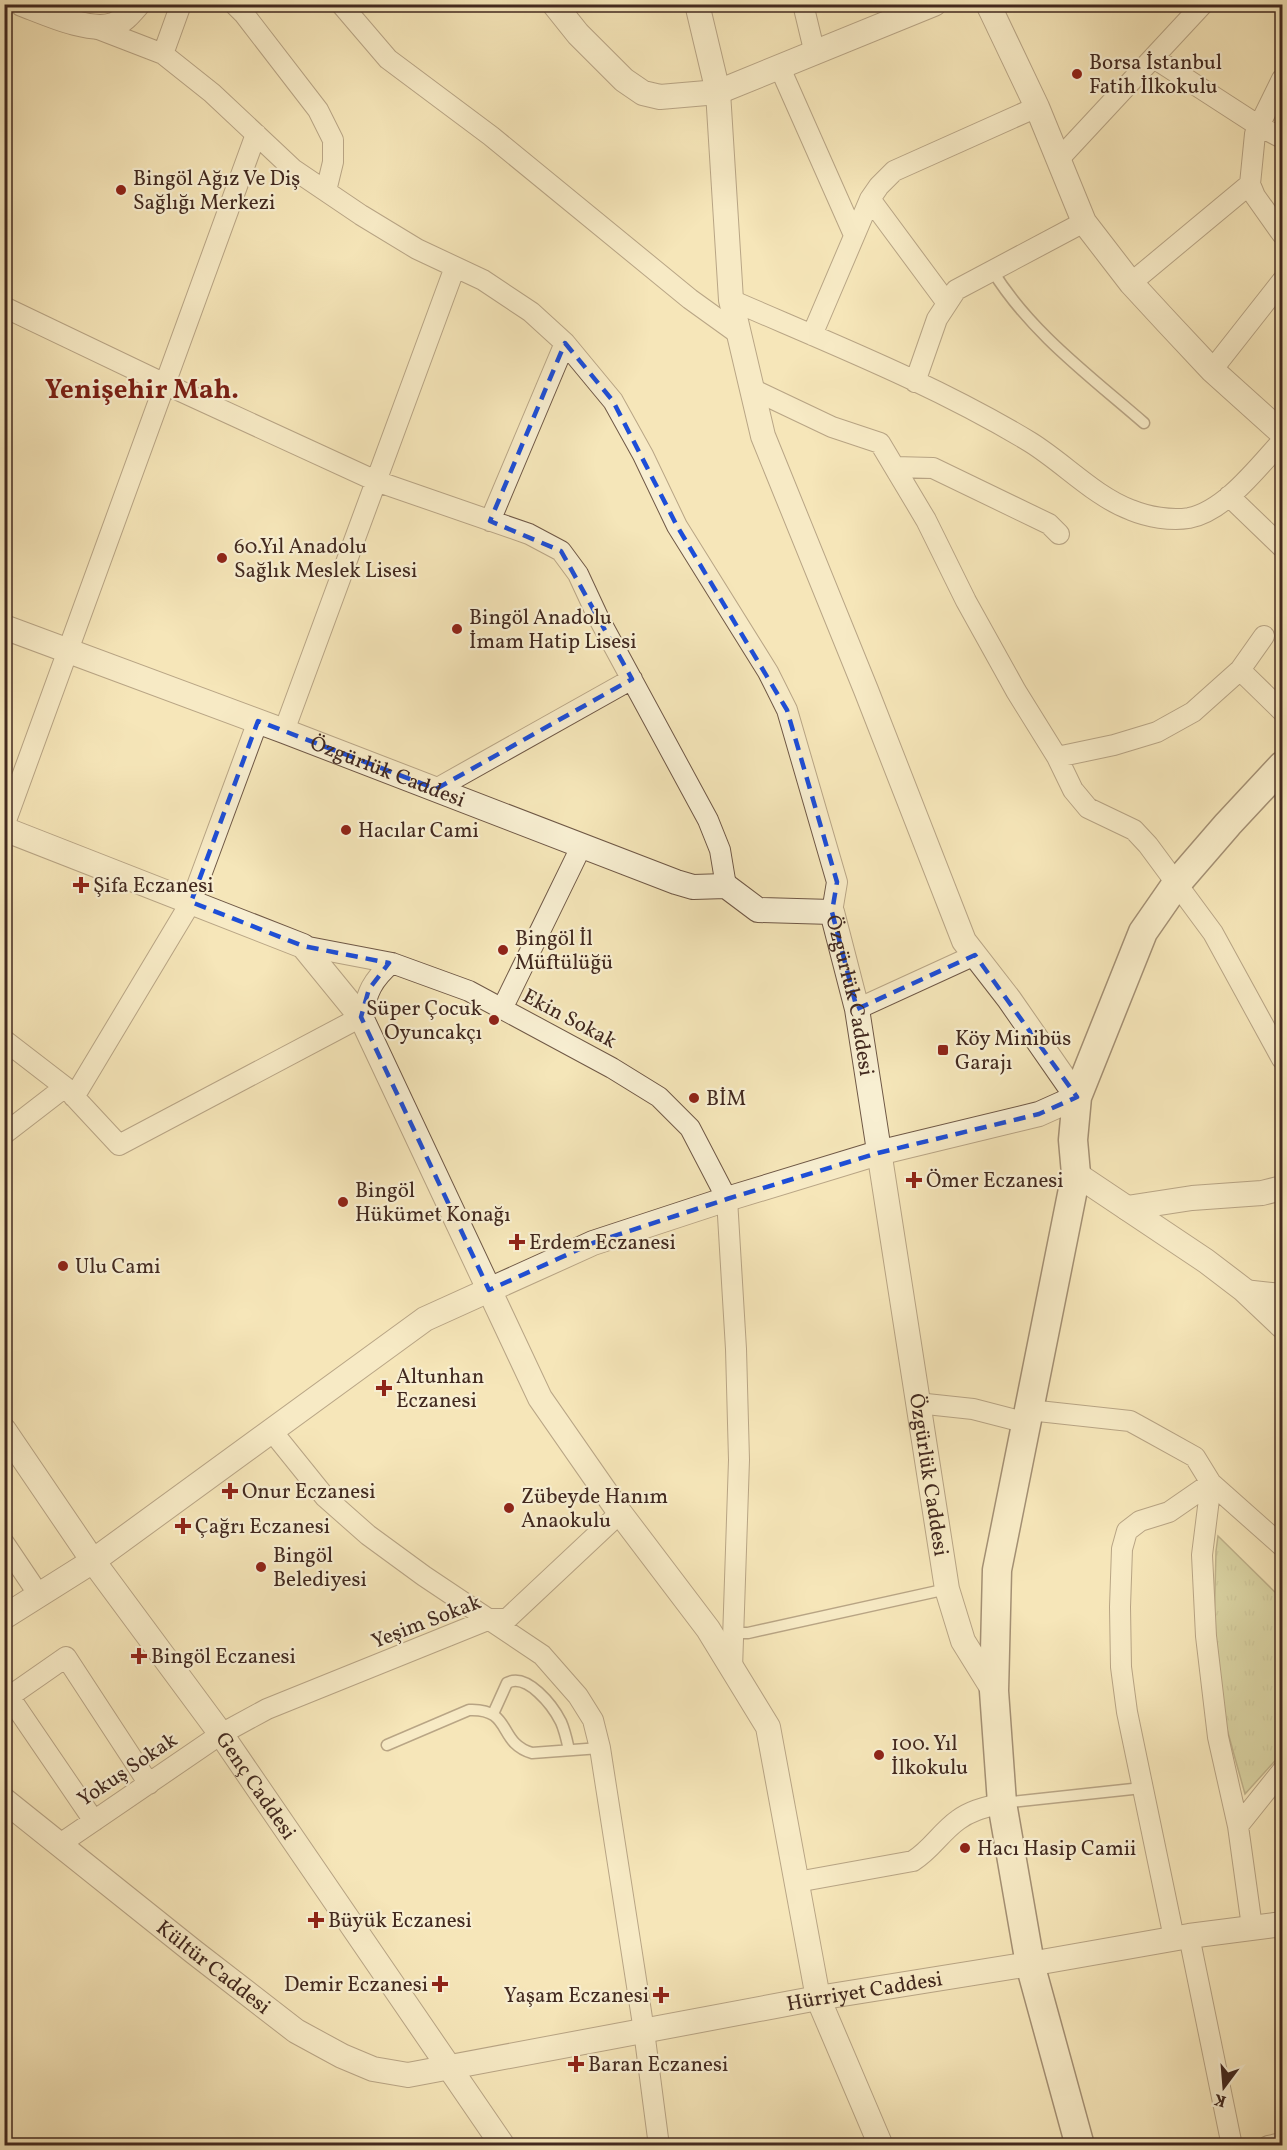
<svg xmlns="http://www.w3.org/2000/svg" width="1287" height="2150" viewBox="0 0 1287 2150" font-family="Vollkorn,serif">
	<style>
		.park { fill: url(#park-tufts); stroke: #807656; stroke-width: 1.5 }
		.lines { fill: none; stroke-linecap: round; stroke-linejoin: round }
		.service-casing { stroke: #6f5846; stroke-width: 13 }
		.minor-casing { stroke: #6f5846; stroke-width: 22 }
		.tertiary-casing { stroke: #6f5846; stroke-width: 26 }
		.secondary-casing { stroke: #42291f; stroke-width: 31 }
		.service { stroke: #f8efd2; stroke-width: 10 }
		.minor { stroke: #f8efd2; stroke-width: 20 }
		.tertiary { stroke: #f8efd2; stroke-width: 24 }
		.secondary { stroke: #f8efd2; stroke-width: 28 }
		.marked { fill: none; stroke: #1d4ed8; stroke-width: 4.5; stroke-dasharray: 12 8; stroke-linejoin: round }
		.poi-dot { fill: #8f2418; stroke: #f8efd2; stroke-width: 2 }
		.labels { text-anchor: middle; stroke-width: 4.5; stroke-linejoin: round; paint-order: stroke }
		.poi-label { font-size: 21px; fill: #42291f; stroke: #f8efd2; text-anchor: start }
		.street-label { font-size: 21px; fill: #42291f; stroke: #f8efd2 }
		.district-label { font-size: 27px; font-weight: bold; fill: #7a1f14; stroke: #f8efd2 }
	</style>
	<defs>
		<pattern id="park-tufts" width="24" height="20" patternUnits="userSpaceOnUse" patternTransform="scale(1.5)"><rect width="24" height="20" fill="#bdc48e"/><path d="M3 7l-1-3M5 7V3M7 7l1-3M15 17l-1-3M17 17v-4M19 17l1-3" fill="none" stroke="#a4a87a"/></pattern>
	</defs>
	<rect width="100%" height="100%" fill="#f5e6b9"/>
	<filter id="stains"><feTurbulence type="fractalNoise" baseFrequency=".00333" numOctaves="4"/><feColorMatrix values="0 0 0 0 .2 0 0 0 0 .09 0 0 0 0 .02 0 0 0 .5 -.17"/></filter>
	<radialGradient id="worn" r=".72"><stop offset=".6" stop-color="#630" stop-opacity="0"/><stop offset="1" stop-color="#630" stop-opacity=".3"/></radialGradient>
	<path class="park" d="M1218,1536L1282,1599V1753L1245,1794L1220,1704L1214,1631L1216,1551Z"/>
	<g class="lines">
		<g class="service-casing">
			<path id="service" d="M992,270C1030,332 1090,376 1144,423
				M733,1633H748L947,1589
				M493,1714L507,1683C527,1672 553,1706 561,1722C565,1731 567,1741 569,1750
				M387,1745L469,1710C513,1708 497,1743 532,1753L600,1748
				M1002,1803L1142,1788"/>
		</g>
		<g class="minor-casing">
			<path id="minor" d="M234,4L244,14L318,110L333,140V162L326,191
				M341,4L388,59L491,136L690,299L740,335
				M803,4L815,54
				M93,27L163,54L212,93L293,169L361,215L417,249L483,280L531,312L565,343L613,401L643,455L677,526L768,672L787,710L837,882L832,912
				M163,54L181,4
				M1154,58L1259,126L1282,138
				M780,68L854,235
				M1058,160L1203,4
				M1250,184L1255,196L1282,234
				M870,199L947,303
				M1131,283L1250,184L1255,134L1282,79
				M731,300C832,344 936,385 1030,442C1064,463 1094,496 1131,510C1148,517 1171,521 1189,518C1225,511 1258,467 1282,441
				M4,307L165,384L376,481L529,534L561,551L578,574L598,617L708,820L720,850L726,886
				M812,335L870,199L879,186L894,171L1037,107
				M1212,370L1282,281
				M915,382L937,319L956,290L1084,222
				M752,389L832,427L880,443L926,520L966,601L1016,691L1057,757L1073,790L1088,808L1134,830L1148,845L1213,933L1282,1059
				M895,467L933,468L1049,524L1059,534
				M1229,496L1282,547
				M490,521L565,343
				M1240,670L1282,711
				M284,731L455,267
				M1057,757L1114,745L1157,732L1193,712L1240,670L1264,636
				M436,789L632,679
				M4,826L256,134
				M303,946L392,963L469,991L612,1068L659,1097L690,1128L727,1199L736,1349L739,1460L732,1669
				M502,1009L582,845
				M857,1009L975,955
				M4,1040L65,1087L119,1145L361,1017C368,992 371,981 392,963
				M74,1097L191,902L258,721
				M4,1134L65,1087
				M1244,1290L1282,1294
				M917,1403L973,1409L1027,1423
				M1029,1410L1130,1421L1150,1432L1195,1457L1211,1483L1282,1546
				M271,1430L325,1497L368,1535L424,1576L542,1655L578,1696L593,1720L600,1748L644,2031L659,2146
				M1211,1483L1202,1555L1206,1636L1218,1737L1238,1826L1252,1927
				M4,1543L39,1595
				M4,1689L94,1821
				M10,1696L66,1657L149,1784
				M1238,1826L1282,1771
				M60,1844L221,1734L267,1709L490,1619H507L620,1513
				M797,1882L913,1861C931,1850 941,1832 958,1820C971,1810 987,1807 1002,1803
				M1189,1936L1232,2146
				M1174,1938L1127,1712L1121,1667L1120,1607L1122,1549L1127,1531L1140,1521L1169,1512L1211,1483
				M1268,2146L1282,2143"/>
		</g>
		<g class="tertiary-casing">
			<g id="tertiary">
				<path d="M22,4C46,13 89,33 113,25C123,22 131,12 138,4"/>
				<path d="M554,4L578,34L624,80L643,93L660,97L718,92L934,4"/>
				<path d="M988,4L1037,107L1084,222L1131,283L1167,322L1212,370L1282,433"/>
				<path id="s1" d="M4,627L284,731L676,882L693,887L726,886L758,910L832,912L857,1009L947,1589L963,1641L994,1691"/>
				<path d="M4,829L303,946L361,1017L540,1398L620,1513L708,1629L768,1727L818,1998L881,2146"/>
				<path d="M1076,1174L1206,1261L1244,1290L1282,1326"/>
				<path d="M1127,1208L1192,1198L1262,1193L1282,1188"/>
				<path id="s2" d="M4,1430L93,1561L221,1734L503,2146"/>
				<path d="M4,1617L93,1561L425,1319L593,1243L727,1199L878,1153L1039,1114L1077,1097L1009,999L964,941L866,690L763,436L731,300L718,92L697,4"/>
				<path id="s3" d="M4,1800L194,1952L296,2031L342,2056L373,2069L408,2075L818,1998L1030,1964L1189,1936L1282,1924"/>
			</g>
		</g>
		<g class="secondary-casing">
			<path id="secondary" d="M1080,2146L1030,1964L1002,1803L994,1691L997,1570L1076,1174L1073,1140L1077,1097L1143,932L1177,883L1228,824L1282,766"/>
		</g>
		<use href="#service" class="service"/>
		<use href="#minor" class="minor"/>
		<use href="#tertiary" class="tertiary"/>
		<use href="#secondary" class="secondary"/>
	</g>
	<path d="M0 0H1287V2150H0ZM565,343L613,401L677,526L787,710L837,882L832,912L857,1009L975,955L1077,1097L1039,1114L878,1153L727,1199L593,1243L489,1290L361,1017L369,989L389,963L303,946L191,902L258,721L436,789L632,679L561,551L490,521Z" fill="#f5e6b9" fill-opacity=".55" fill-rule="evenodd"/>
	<path class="marked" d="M565,343L613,401L677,526L787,710L837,882L832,912L857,1009L975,955L1077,1097L1039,1114L878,1153L727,1199L593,1243L489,1290L361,1017L369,989L389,963L303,946L191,902L258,721L436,789L632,679L561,551L490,521Z"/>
	<g class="poi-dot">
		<circle cx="1077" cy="74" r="6"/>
		<circle cx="121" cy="190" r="6"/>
		<circle cx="222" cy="558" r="6"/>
		<circle cx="457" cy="629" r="6"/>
		<circle cx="346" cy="830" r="6"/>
		<path d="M78 876h6v6h6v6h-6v6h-6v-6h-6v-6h6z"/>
		<circle cx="503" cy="950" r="6"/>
		<circle cx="494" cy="1020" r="6"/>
		<rect x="937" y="1044" width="12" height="12" rx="3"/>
		<circle cx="694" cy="1098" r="6"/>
		<path d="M911 1171h6v6h6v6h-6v6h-6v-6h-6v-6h6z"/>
		<circle cx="343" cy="1202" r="6"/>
		<path d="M514 1233h6v6h6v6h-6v6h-6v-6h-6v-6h6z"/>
		<circle cx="63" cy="1266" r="6"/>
		<path d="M381 1379h6v6h6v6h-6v6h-6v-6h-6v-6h6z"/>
		<path d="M227 1482h6v6h6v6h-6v6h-6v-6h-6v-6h6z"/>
		<circle cx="509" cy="1508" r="6"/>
		<path d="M180 1517h6v6h6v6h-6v6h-6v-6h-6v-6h6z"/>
		<circle cx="261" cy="1567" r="6"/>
		<path d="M136 1647h6v6h6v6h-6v6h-6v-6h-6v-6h6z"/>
		<circle cx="879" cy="1755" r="6"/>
		<circle cx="965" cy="1848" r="6"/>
		<path d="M313 1911h6v6h6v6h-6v6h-6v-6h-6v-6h6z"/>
		<path d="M437 1975h6v6h6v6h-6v6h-6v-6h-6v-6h6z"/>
		<path d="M658 1986h6v6h6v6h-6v6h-6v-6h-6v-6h6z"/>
		<path d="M573 2055h6v6h6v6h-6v6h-6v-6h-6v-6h6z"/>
	</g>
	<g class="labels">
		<g class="poi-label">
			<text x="1089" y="69">Borsa İstanbul<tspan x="1089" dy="24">Fatih İlkokulu</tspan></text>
			<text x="133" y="185">Bingöl Ağız Ve Diş<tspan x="133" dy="24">Sağlığı Merkezi</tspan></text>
			<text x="234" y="553">60.Yıl Anadolu<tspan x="234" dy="24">Sağlık Meslek Lisesi</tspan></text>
			<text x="469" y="624">Bingöl Anadolu<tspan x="469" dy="24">İmam Hatip Lisesi</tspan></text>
			<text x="358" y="837">Hacılar Cami</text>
			<text x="93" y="892">Şifa Eczanesi</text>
			<text x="515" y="945">Bingöl İl<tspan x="515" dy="24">Müftülüğü</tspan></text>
			<text x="482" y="1015" text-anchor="end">Süper Çocuk<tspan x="482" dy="24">Oyuncakçı</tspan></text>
			<text x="955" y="1045">Köy Minibüs<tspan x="955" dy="24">Garajı</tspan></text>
			<text x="706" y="1105">BİM</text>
			<text x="926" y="1187">Ömer Eczanesi</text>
			<text x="355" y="1197">Bingöl<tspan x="355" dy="24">Hükümet Konağı</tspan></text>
			<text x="529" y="1249">Erdem Eczanesi</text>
			<text x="75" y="1273">Ulu Cami</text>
			<text x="396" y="1383">Altunhan<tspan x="396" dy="24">Eczanesi</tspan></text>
			<text x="242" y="1498">Onur Eczanesi</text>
			<text x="521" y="1503">Zübeyde Hanım<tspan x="521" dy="24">Anaokulu</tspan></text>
			<text x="195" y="1533">Çağrı Eczanesi</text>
			<text x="273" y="1562">Bingöl<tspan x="273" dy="24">Belediyesi</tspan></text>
			<text x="151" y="1663">Bingöl Eczanesi</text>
			<text x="891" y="1750">100. Yıl<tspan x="891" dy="24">İlkokulu</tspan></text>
			<text x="977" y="1855">Hacı Hasip Camii</text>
			<text x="328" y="1927">Büyük Eczanesi</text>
			<text x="428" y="1991" text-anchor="end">Demir Eczanesi</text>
			<text x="649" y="2002" text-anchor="end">Yaşam Eczanesi</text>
			<text x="588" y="2071">Baran Eczanesi</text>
		</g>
		<g class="street-label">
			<text dy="7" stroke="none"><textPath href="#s1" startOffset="410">Özgürlük Caddesi</textPath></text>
			<text dy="7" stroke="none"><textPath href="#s1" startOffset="969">Özgürlük Caddesi</textPath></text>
			<text transform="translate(570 1018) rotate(28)" y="7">Ekin Sokak</text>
			<text dy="7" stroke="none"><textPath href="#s1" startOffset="1455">Özgürlük Caddesi</textPath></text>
			<text transform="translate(426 1621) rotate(-21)" y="7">Yeşim Sokak</text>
			<text transform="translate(127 1769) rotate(-34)" y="7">Yokuş Sokak</text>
			<text dy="7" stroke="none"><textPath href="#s2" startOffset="436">Genç Caddesi</textPath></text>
			<text dy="7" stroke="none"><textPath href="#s3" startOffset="268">Kültür Caddesi</textPath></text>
			<text dy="7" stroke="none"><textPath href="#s3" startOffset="958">Hürriyet Caddesi</textPath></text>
		</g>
		<g class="district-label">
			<text x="142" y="398">Yenişehir Mah.</text>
		</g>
	</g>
	<rect width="1287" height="2150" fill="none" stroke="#f5e6b9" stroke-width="24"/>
	<rect x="6" y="6" width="1275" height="2138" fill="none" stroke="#42291f" stroke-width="3"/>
	<rect x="12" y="12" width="1263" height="2126" fill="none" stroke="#42291f" stroke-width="1.5"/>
	<g transform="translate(1224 2087) rotate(196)" stroke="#f8efd2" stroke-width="4.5" paint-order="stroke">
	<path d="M0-4.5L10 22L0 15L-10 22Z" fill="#42291f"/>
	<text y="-9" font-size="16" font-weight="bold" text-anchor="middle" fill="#42291f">K</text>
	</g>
	<rect width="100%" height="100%" filter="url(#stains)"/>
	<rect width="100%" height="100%" fill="url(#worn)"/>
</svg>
